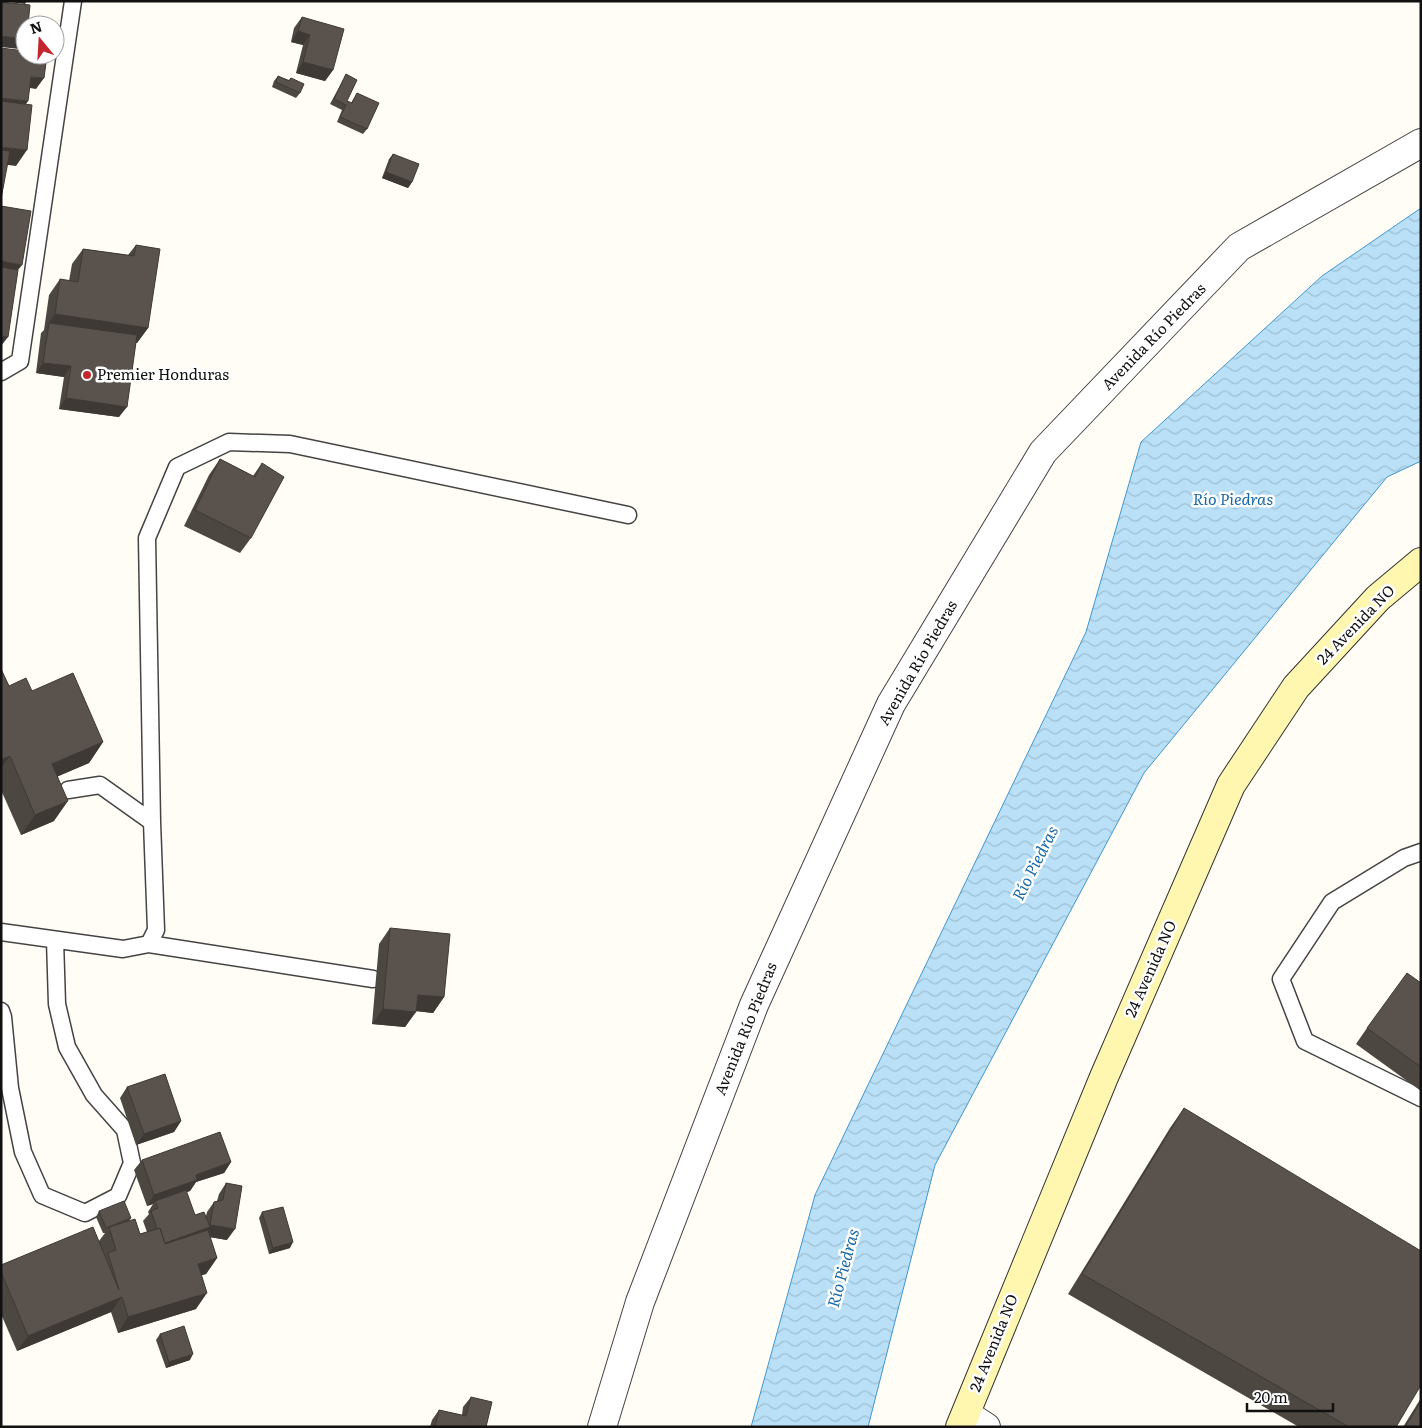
<svg xmlns="http://www.w3.org/2000/svg" width="1422" height="1428" viewBox="0 0 1422 1428" font-family="Literata,serif">
	<style>
		.water { fill: url(#water-waves); stroke: #3f96cf }
		.lines { fill: none; stroke-linecap: round; stroke-linejoin: round }
		.lane-casing { stroke: #444; stroke-width: 19 }
		.street-casing { stroke: #444; stroke-width: 30 }
		.secondary-casing { stroke: #333; stroke-width: 30 }
		.lane { stroke: #fff; stroke-width: 16 }
		.street { stroke: #fff; stroke-width: 28 }
		.secondary { stroke: #fff6b0; stroke-width: 28 }
		.wall { fill: #4d4742 }
		.shaded-wall { fill: #3f3936 }
		.building { fill: #5a524d; stroke: #3f3936 }
		.poi-dot { fill: #c4262e; stroke: #fff; stroke-width: 2 }
		.labels { text-anchor: middle; stroke-width: 5; stroke-linejoin: round; paint-order: stroke }
		.street-label { font-size: 15px; fill: #111; stroke: #fff }
		.poi-label { font-size: 15px; fill: #111; stroke: #fff; text-anchor: start }
		.water-label { font-size: 16px; font-style: italic; fill: #1768a6; stroke: #fff }
	</style>
	<defs>
		<pattern id="water-waves" width="16" height="10" patternUnits="userSpaceOnUse" patternTransform="scale(1.25)"><rect width="16" height="10" fill="#b9e0f7"/><path d="M0 5q4-4 8 0t8 0" fill="none" stroke="#9ebfd3"/></pattern>
	</defs>
	<rect width="100%" height="100%" fill="#fffdf5"/>
	<path class="water" d="M1421,208V461L1387,477L1144,773L935,1165L868,1427H751L815,1195L1086,632L1141,442L1322,276Z"/>
	<g class="lines">
		<g class="lane-casing">
			<path id="lane" d="M1,372L20,361L73,1
				M68,790L100,785L152,822
				M1421,852L1404,858L1332,902L1281,979L1305,1041L1421,1098
				M1,932L123,949L149,944L156,930L152,822L147,538L177,467L229,442L290,444L628,515
				M149,944L373,979
				M1,1011L3,1017L10,1088L23,1152L42,1195L85,1213L118,1196L132,1163L125,1130L94,1095L67,1047L57,1004L55,940"/>
		</g>
		<g class="street-casing">
			<path id="street" d="M966,1414L986,1427
				M602,1427L640,1302L754,1005L891,704L1043,452L1239,247L1421,143"/>
		</g>
		<g class="secondary-casing">
			<path id="secondary" d="M960,1427L1104,1077L1231,785L1296,687L1378,598L1421,562"/>
		</g>
		<use href="#lane" class="lane"/>
		<use href="#street" class="street"/>
		<use href="#secondary" class="secondary"/>
	</g>
	<path class="wall" d="M302,17L333,70L325,81L296,73L303,45L291,42L294,28Z
		M346,74L347,101L351,103L357,93L367,129L363,134L337,122L342,110L330,104L343,80Z
		M278,76L289,80L291,78L300,93L296,98L272,87L274,81Z
		M393,154L412,182L408,188L382,178L389,159Z
		M136,245L148,328L137,343H136L119,417L59,409L64,377L36,373L41,333L44,330L49,295L60,279L69,281L72,264L83,249L128,255Z
		M220,459L253,476L262,463L251,538L240,553L184,526L209,475Z
		M1,669L9,686L32,691L103,742L89,763L58,776L54,821L21,835L1,790Z
		M390,928L444,997L433,1013L416,1011L405,1027L372,1024L379,944Z
		M1421,983V1091L1356,1044L1367,1028Z
		M127,1087L181,1121L174,1132L136,1145L120,1098Z
		M1184,1108L1396,1427H1299L1068,1294L1170,1128Z
		M142,1160L231,1162L224,1173L196,1182L190,1191L186,1192L195,1215L206,1216L207,1212L214,1202L217,1201L219,1194L226,1183L227,1240L210,1237L217,1258L206,1274L201,1275L196,1309L118,1333L111,1312L17,1351L1,1314V1265L99,1241L105,1233H103L96,1217L99,1211L131,1218L129,1221L140,1234L147,1232L143,1221L149,1214L148,1212L153,1204L147,1206L134,1170Z
		M262,1212L290,1248L269,1254L259,1218Z
		M160,1334L190,1360L166,1368L156,1340Z
		M471,1397L486,1427H430L432,1420L439,1410L462,1415L463,1407Z
		M1421,1398V1427H1403Z"/>
	<path class="shaded-wall" d="M1,1H27L25,4Z
		M298,31L310,35L303,45L291,42Z
		M1,36L25,39V41L19,49L1,47Z
		M303,62L333,70L325,81L296,73Z
		M31,77L44,78L36,89L24,87Z
		M1,98L28,101L21,112L1,109Z
		M1,147L27,150L16,166L1,164Z
		M386,172L412,182L408,188L382,178Z
		M1,261L22,265L14,275L1,273Z
		M55,314L148,328L137,343L48,330L49,323L44,330Z
		M1,336L8,337L1,346Z
		M43,363L71,366L64,377L36,373Z
		M66,398L127,407L119,417L59,409Z
		M103,742L89,763L38,785L52,764Z
		M10,756L1,768V760Z
		M68,801L54,821L21,835L35,815Z
		M418,995L444,997L433,1013L407,1010Z
		M383,1009L416,1012L405,1027L372,1024Z
		M181,1121L174,1132L136,1145L144,1134Z
		M231,1162L224,1173L196,1182L190,1191L156,1203L155,1201L153,1204L147,1206L154,1195L196,1175Z
		M210,1225L235,1229L227,1240L203,1236L162,1244L209,1227Z
		M293,1242L290,1248L269,1254L273,1248Z
		M217,1258L206,1274L187,1280L198,1264Z
		M207,1293L196,1309L118,1333L128,1317Z
		M122,1297L111,1312L17,1351L28,1336Z
		M193,1354L190,1360L166,1368L169,1362Z"/>
	<path class="building" d="M1,2L30,5L28,25H25V39L1,36Z
		M302,17L344,29L333,70L303,62L310,35L298,31Z
		M1,48L25,51V55H47L44,78L31,77L28,101L1,98Z
		M346,74L357,80L347,101L352,103L357,93L379,103L367,129L340,117L346,105L334,99Z
		M278,76L289,81L291,78L304,84L300,93L276,82Z
		M1,101L32,105L27,150L1,147Z
		M1,150L10,151L1,199Z
		M393,154L419,164L412,182L386,172Z
		M1,206L31,211L22,265L1,261Z
		M136,245L160,249L148,328L55,314L60,279L78,282L83,249L134,256Z
		M1,267L18,270L8,337L1,336Z
		M49,323L137,335L127,407L66,398L71,366L43,363Z
		M220,459L255,477L262,463L284,477L251,538L195,510Z
		M1,669L9,686L26,678L32,691L73,673L103,742L52,764L68,801L35,815L10,756L1,760Z
		M390,928L450,934L444,997L418,995L416,1012L383,1009Z
		M1407,973L1421,983V1067L1367,1028Z
		M165,1074L181,1121L144,1134L127,1087Z
		M1184,1108L1421,1251V1385L1396,1427H1349L1082,1274Z
		M220,1132L231,1162L196,1175L197,1180L154,1195L142,1160Z
		M226,1183L242,1186L235,1229L210,1225L214,1202L223,1200Z
		M186,1190L195,1215L204,1212L210,1227L165,1243L160,1228L157,1229L151,1211L158,1208L155,1201Z
		M124,1201L131,1218L106,1228L99,1211Z
		M283,1207L293,1242L273,1248L262,1212Z
		M135,1219L140,1234L160,1228L165,1244L208,1230L217,1258L198,1264L207,1293L128,1317L122,1297L28,1336L1,1272V1265L93,1227L119,1290L108,1253L116,1250L109,1227Z
		M184,1326L193,1354L169,1362L160,1334Z
		M471,1397L492,1402L486,1427H435L439,1410L466,1416Z
		M1421,1401V1427H1405Z"/>
	<circle class="poi-dot" cx="87" cy="375" r="5"/>
	<g class="labels">
		<g class="street-label">
			<text transform="translate(1154 337) rotate(-46)" y="5">Avenida Río Piedras</text>
			<text transform="translate(1356 625) rotate(-46)" y="5">24 Avenida NO</text>
			<text transform="translate(918 663) rotate(-60)" y="5">Avenida Río Piedras</text>
			<text transform="translate(1151 969) rotate(-66)" y="5">24 Avenida NO</text>
			<text transform="translate(746 1029) rotate(-68)" y="5">Avenida Río Piedras</text>
			<text transform="translate(994 1343) rotate(-68)" y="5">24 Avenida NO</text>
		</g>
		<g class="poi-label">
			<text x="97" y="380">Premier Honduras</text>
		</g>
		<g class="water-label">
			<text x="1233" y="505">Río Piedras</text>
			<text transform="translate(1035 863) rotate(-63)" y="6">Río Piedras</text>
			<text transform="translate(843 1268) rotate(-75)" y="6">Río Piedras</text>
		</g>
	</g>
	<rect width="1422" height="1428" fill="none" stroke="#111111" stroke-width="5"/>
	<g transform="translate(40 40) rotate(342)"><circle r="24" fill="#ffffff" stroke="#a0a0a0"/>
	<path d="M0-4L9 19L0 12L-9 19Z" fill="#c4262e"/>
	<text y="-8" font-size="14" font-weight="bold" text-anchor="middle" fill="#111111">N</text>
	</g>
	<path d="M1247 1403v8h86v-8" fill="none" stroke="#111111" stroke-width="2.5"/>
	<text x="1254" y="1403" font-size="15" fill="#111111" stroke="#ffffff" stroke-width="4" paint-order="stroke">20 m</text>
</svg>
